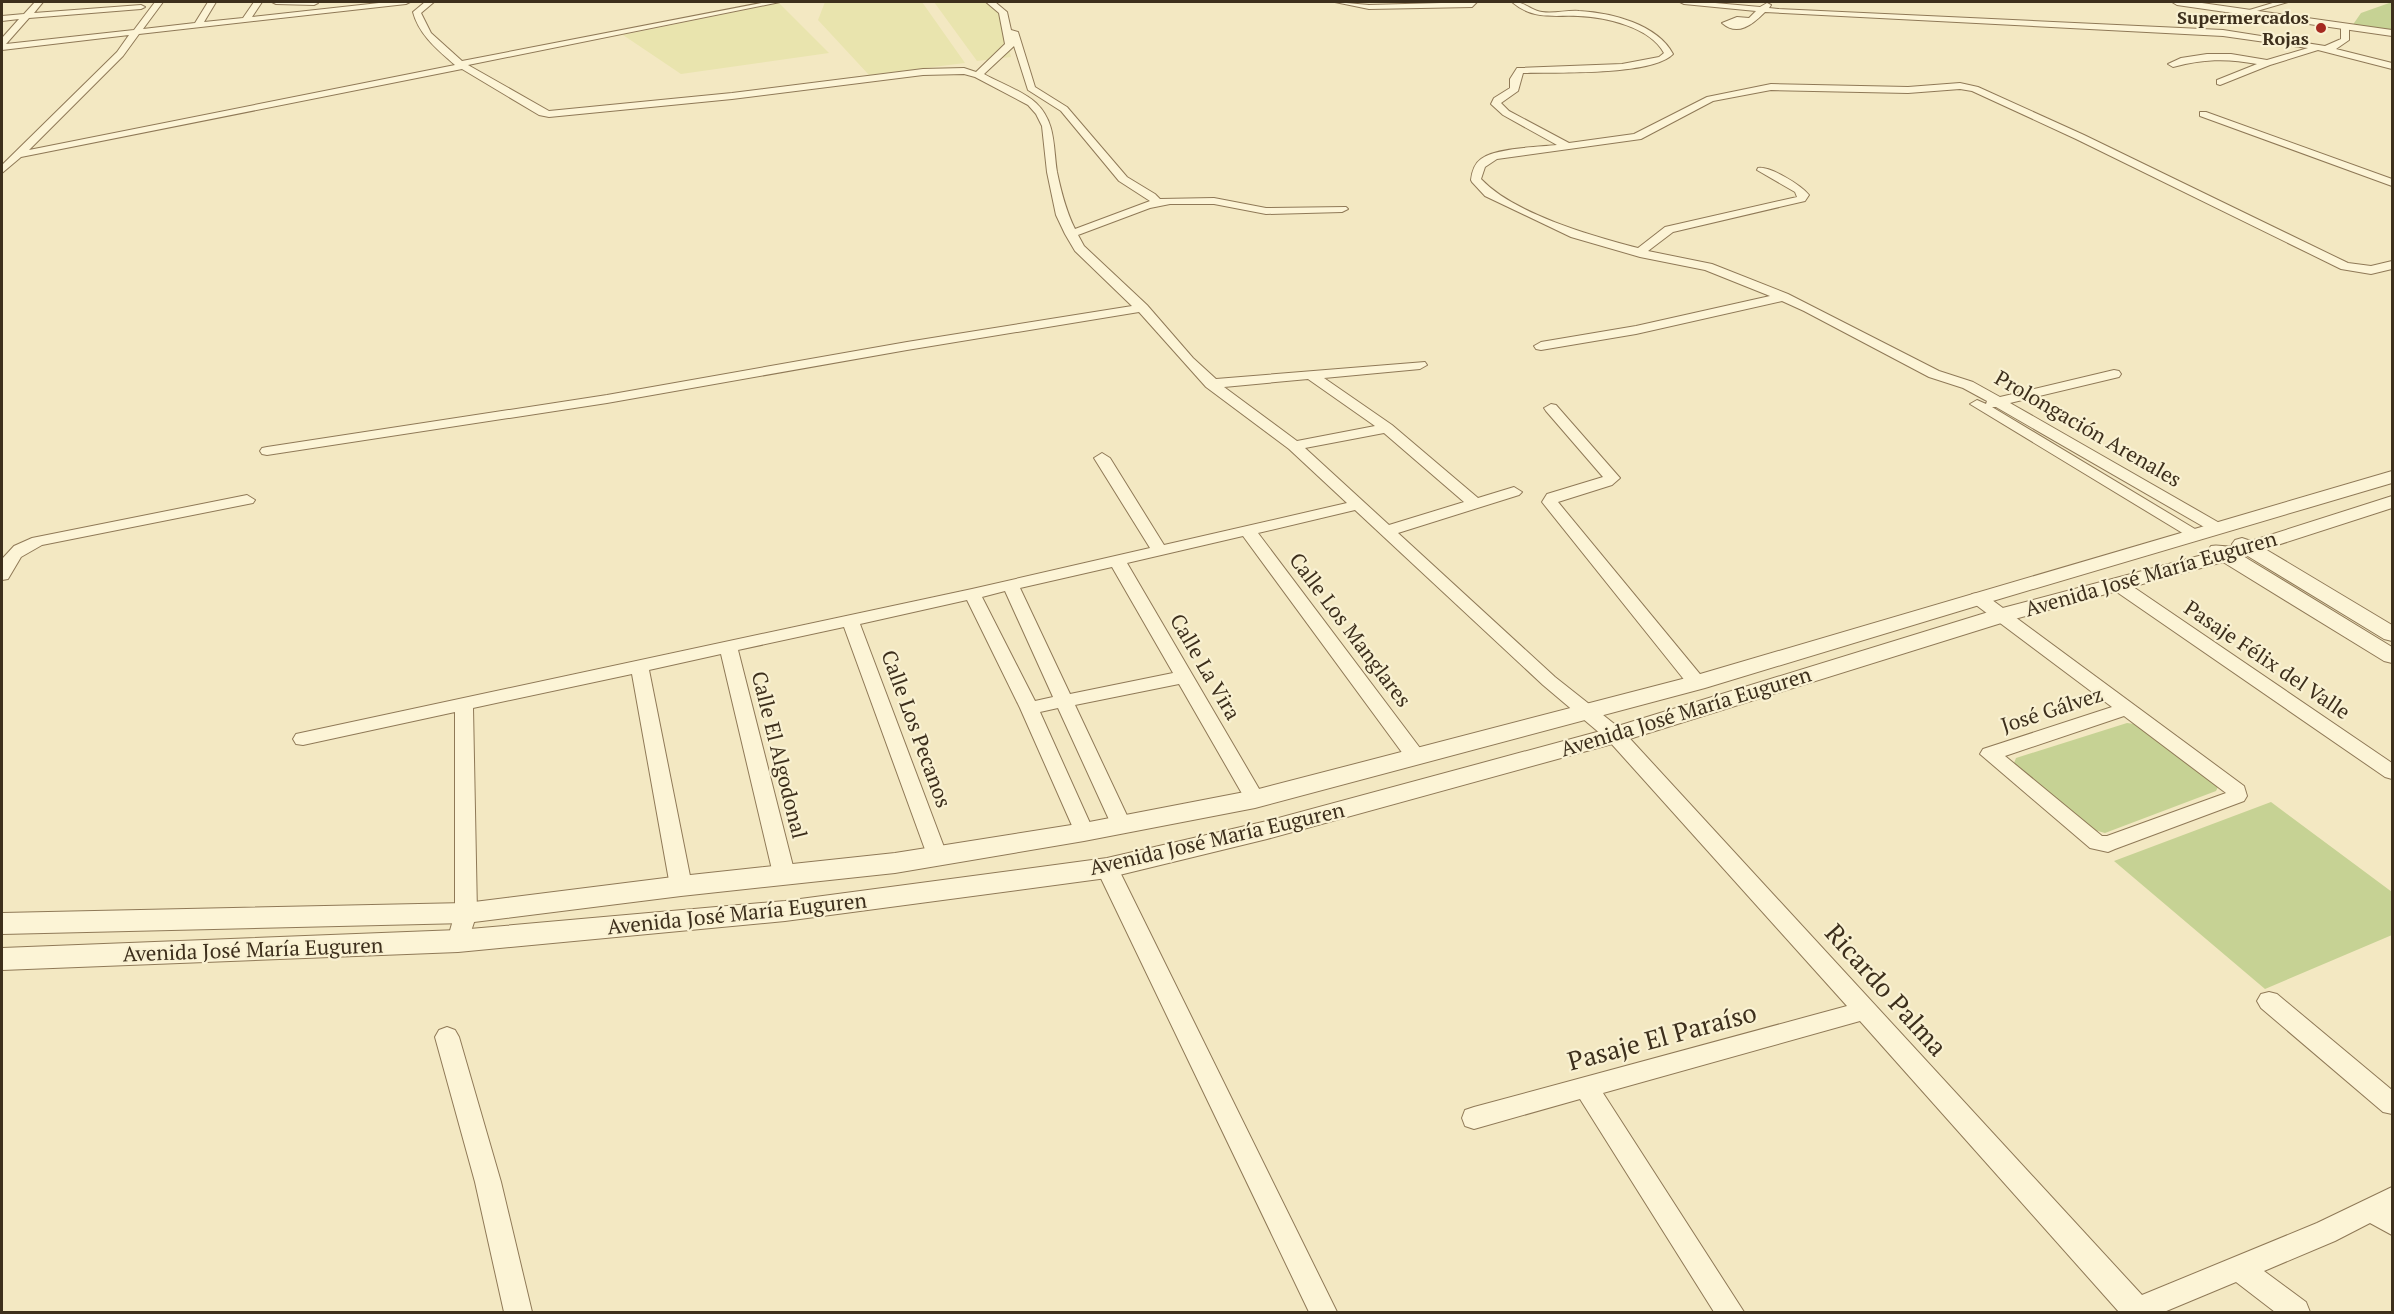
<svg xmlns="http://www.w3.org/2000/svg" width="2394" height="1314" viewBox="0 0 2394 1314" font-family="'PT Serif',serif">
	<style>
		.farmland { fill: #e9e4ae }
		.green { fill: #c6d294 }
		.lines { fill: none; stroke-linecap: round; stroke-linejoin: round }
		.minor-casing { stroke: #8f7957; stroke-width: 2 }
		.tertiary-casing { stroke: #8f7957; stroke-width: 2 }
		.minor { fill: #fcf4d6; fill-rule: evenodd }
		.tertiary { fill: #fcf4d6; fill-rule: evenodd }
		.poi-dot { fill: #a52920; stroke: #f9f1d2; stroke-width: 2 }
		.labels { text-anchor: middle; stroke-width: 4.5; stroke-linejoin: round; paint-order: stroke }
		.far-poi-label { font-size: 18px; font-weight: bold; fill: #3d2f1c; stroke: #f9f1d2; text-anchor: end }
		.street-label { font-size: 21px; fill: #3d2f1c; stroke: #f9f1d2 }
		.near-street-label { font-size: 26px; fill: #3d2f1c; stroke: #f9f1d2 }
	</style>
	<rect width="100%" height="100%" fill="#f3e8c2"/>
	<path class="farmland" d="M825,2H922L965,63L869,75L818,20Z
		M934,2H989L1000,11L1011,57L977,61Z
		M779,3L829,53L681,74L623,35Z"/>
	<path class="green" d="M2392,2V32L2352,26L2361,13Z
		M2127,723L2135,724L2218,787L2216,791L2105,833L2094,830L2014,763L2016,758Z
		M2271,802L2392,892V935L2265,989L2114,861Z"/>
	<g class="lines">
		<g class="minor-casing">
			<path id="minor" d="M35,2H43L34,13L141,5L145,7L141,9L29,18L6,44L134,30L155,2H163L143,29L195,23L208,2H216L204,22L243,18L254,2H262L252,17L388,2H410L406,4L139,34L123,56L29,150L455,65C438,50 419,35 413,12L425,2H434L421,13L431,33L462,61L766,2H780L468,65L549,111L732,93L923,69L964,68L976,72L1005,44L999,13L986,2H995L1007,12L1011,30L1018,32L1035,87L1067,107L1127,177L1155,194L1160,199L1214,198L1266,208L1346,207L1348,209L1342,212L1266,214L1214,204H1170L1150,208L1078,235L1084,246L1147,305L1193,358L1216,379L1425,362L1427,365L1420,369L1324,378L1392,425L1478,498L1514,487L1522,492L1519,495L1398,533L1555,677L1622,730L2142,1295L2317,1223L2392,1187V1235L2370,1223L2335,1241L2264,1271L2306,1302L2310,1312H2275L2236,1282L2164,1312H2119L1860,1021L1603,1093L1744,1312H1714L1580,1099L1474,1129L1465,1126L1462,1118L1465,1110L1474,1107L1847,1006L1608,740L1543,685L1355,510L1258,533L1423,752L1426,757L1423,762L1416,764L1409,762L1243,536L1127,563L1265,799L1262,804L1255,806L1248,804L1179,684L1075,705L1131,824L1128,829L1121,831L1114,829L1111,824L1058,708L1040,712L1094,832L1091,837L1084,839L1077,837L1020,708L967,600L860,624L947,855L944,860L937,863L930,860L927,855L844,627L738,650L795,874L792,880L784,882L776,880L773,874L721,654L649,670L692,886L689,892L681,894L673,892L670,886L632,674L473,708L477,913L466,947L458,950L450,947L447,941L455,913V712L303,745L296,744L293,739L296,734L972,589L1150,548L1094,458L1102,453L1110,458L1164,545L1347,503L1289,449L1206,387L1139,312L907,350L607,403L267,455L262,454L260,451L262,448L267,447L607,395L907,342L1132,306L1075,251L1065,234L1056,215L1047,172L1042,126L1036,114L1028,105L975,77L964,74L923,75L732,99L549,117L539,115L462,69L21,157L2,173V165L117,52L129,35L2,50V38L19,19L2,21V16L24,14ZM1014,46L1028,90L1061,111L1119,181L1150,201L1075,229C1066,211 1061,191 1057,172C1053,146 1056,122 1036,103C1023,91 1000,83 984,74ZM1308,379L1375,426L1297,441L1224,387ZM1384,433L1464,502L1389,525L1305,448ZM1112,567L1173,673L1070,694L1020,588ZM1005,591L1053,697L1035,701L982,597Z
				M272,2H317L318,3L314,5L276,4Z
				M1335,2L1369,5L1477,2L1472,7L1369,9Z
				M1512,2C1524,1 1530,10 1542,12C1554,14 1567,10 1579,11C1612,13 1657,24 1673,54C1652,76 1555,72 1523,73L1518,91L1501,103L1509,111L1569,143L1634,134L1707,97L1771,84L1908,87L1960,83L1978,87L2084,135L2348,263L2371,266L2392,261V269L2371,274L2341,269L2076,139L1972,91L1960,89L1908,93L1771,90L1713,101L1641,139L1497,159L1485,167L1481,179C1514,214 1592,236 1638,248L1665,227L1797,197L1795,192L1757,170L1758,168C1770,166 1801,185 1809,195L1805,201L1673,232L1648,251L1712,264L1788,294L1939,371L1973,382L2000,397L2114,370L2119,371L2121,374L2119,377L2010,403L2223,525L2225,528L2223,531H2211L1996,407H1992L2200,532L2202,535L2194,540L1970,404L1977,400L1986,404L1987,401L1963,388L1929,377L1804,311L1782,301L1636,334L1541,350L1536,349L1534,346L1541,342L1636,326L1770,296L1705,270L1640,257L1571,237L1485,196L1472,182L1471,180C1472,172 1474,164 1481,159C1495,148 1538,147 1557,145L1503,115L1491,104L1494,98L1510,88V79L1517,68L1622,64L1659,57L1664,53C1650,27 1606,17 1578,16C1552,15 1533,20 1512,2Z
				M1680,2H1704L1760,7L1767,3L1771,5L1769,8L1778,9L2223,30L2325,46L2341,39V28L2345,25L2349,28V40L2336,49L2392,63V69L2318,50L2270,65L2220,85L2217,84V80L2257,64C2227,58 2202,59 2173,67L2168,64L2181,58L2207,54H2231L2267,60L2308,48L2223,36L1765,12C1753,24 1738,37 1722,23L1737,17L1749,18L1756,11L1684,4Z
				M2276,2H2288L2250,13L2246,11Z
				M2200,112H2206L2392,179V186L2200,116Z
				M1551,404L1556,405L1620,478L1612,485L1558,502L1704,679L1706,683L1704,687H1690L1542,502L1547,494L1603,477L1546,411L1544,408Z
				M247,495L255,500L253,503L42,545L21,557L8,579L2,580V559L14,546L32,538Z
				M2117,579L2123,580L2392,763V779L2385,777L2111,588L2109,584L2111,580Z
				M1978,593L1984,594L2244,786L2247,796L2244,801L2115,849L2108,852L2090,848L1980,754L1983,749L2112,707L1972,602L1969,598L1972,594ZM2124,716L2226,793L2107,836H2102L2005,756Z
				M1107,860L1114,862L1118,868L1337,1312H1309L1096,868L1100,862Z
				M2269,992L2277,994L2392,1090V1114L2383,1112L2261,1008L2257,1001L2261,994Z
				M447,1027L455,1030L459,1037L501,1182L532,1312H504L475,1182L435,1037L439,1030Z"/>
		</g>
		<g class="tertiary-casing">
			<path id="tertiary" d="M2172,2H2195L2392,30V36L2177,5Z
				M2392,471V483L1986,603L1705,688L1255,808L1084,841L895,873L681,896L466,923L2,934V913L466,903L681,876L895,853L1084,823L1255,790L1690,677Z
				M2392,496V508L2265,549L2392,625V641L2384,639L2246,555L2243,556L2392,647V663L2384,661L2223,562L2011,620L1623,741L1267,839L1107,878L785,921L458,952L2,970V948L458,930L785,901L1107,858L1267,821L1608,729L1995,610L2210,553L2208,550L2211,546C2219,544 2226,548 2233,546L2232,544L2235,540L2242,538L2251,541Z"/>
		</g>
		<use href="#minor" class="minor"/>
		<use href="#tertiary" class="tertiary"/>
	</g>
	<circle class="poi-dot" cx="2321" cy="28" r="6"/>
	<g class="labels">
		<g class="far-poi-label">
			<text x="2309" y="24">Supermercados<tspan x="2309" dy="21">Rojas</tspan></text>
		</g>
		<g class="street-label">
			<text transform="translate(2088 429) rotate(30)" y="7">Prolongación Arenales</text>
			<text transform="translate(2151 574) rotate(-16)" y="7">Avenida José María Euguren</text>
			<text transform="translate(1350 630) rotate(53)" y="7">Calle Los Manglares</text>
			<text transform="translate(2267 660) rotate(34)" y="7">Pasaje Félix del Valle</text>
			<text transform="translate(1205 667) rotate(60)" y="7">Calle La Vira</text>
			<text transform="translate(2052 710) rotate(-18)" y="7">José Gálvez</text>
			<text transform="translate(1686 712) rotate(-17)" y="7">Avenida José María Euguren</text>
			<text transform="translate(916 729) rotate(70)" y="7">Calle Los Pecanos</text>
			<text transform="translate(779 755) rotate(76)" y="7">Calle El Algodonal</text>
			<text transform="translate(1217 839) rotate(-13)" y="7">Avenida José María Euguren</text>
			<text transform="translate(737 914) rotate(-6)" y="7">Avenida José María Euguren</text>
			<text transform="translate(253 950) rotate(-2)" y="7">Avenida José María Euguren</text>
		</g>
		<g class="near-street-label">
			<text transform="translate(1886 990) rotate(48)" y="9">Ricardo Palma</text>
			<text transform="translate(1662 1037) rotate(-15)" y="9">Pasaje El Paraíso</text>
		</g>
	</g>
	<rect width="2394" height="1314" fill="none" stroke="#3d2f1c" stroke-width="6"/>
</svg>
